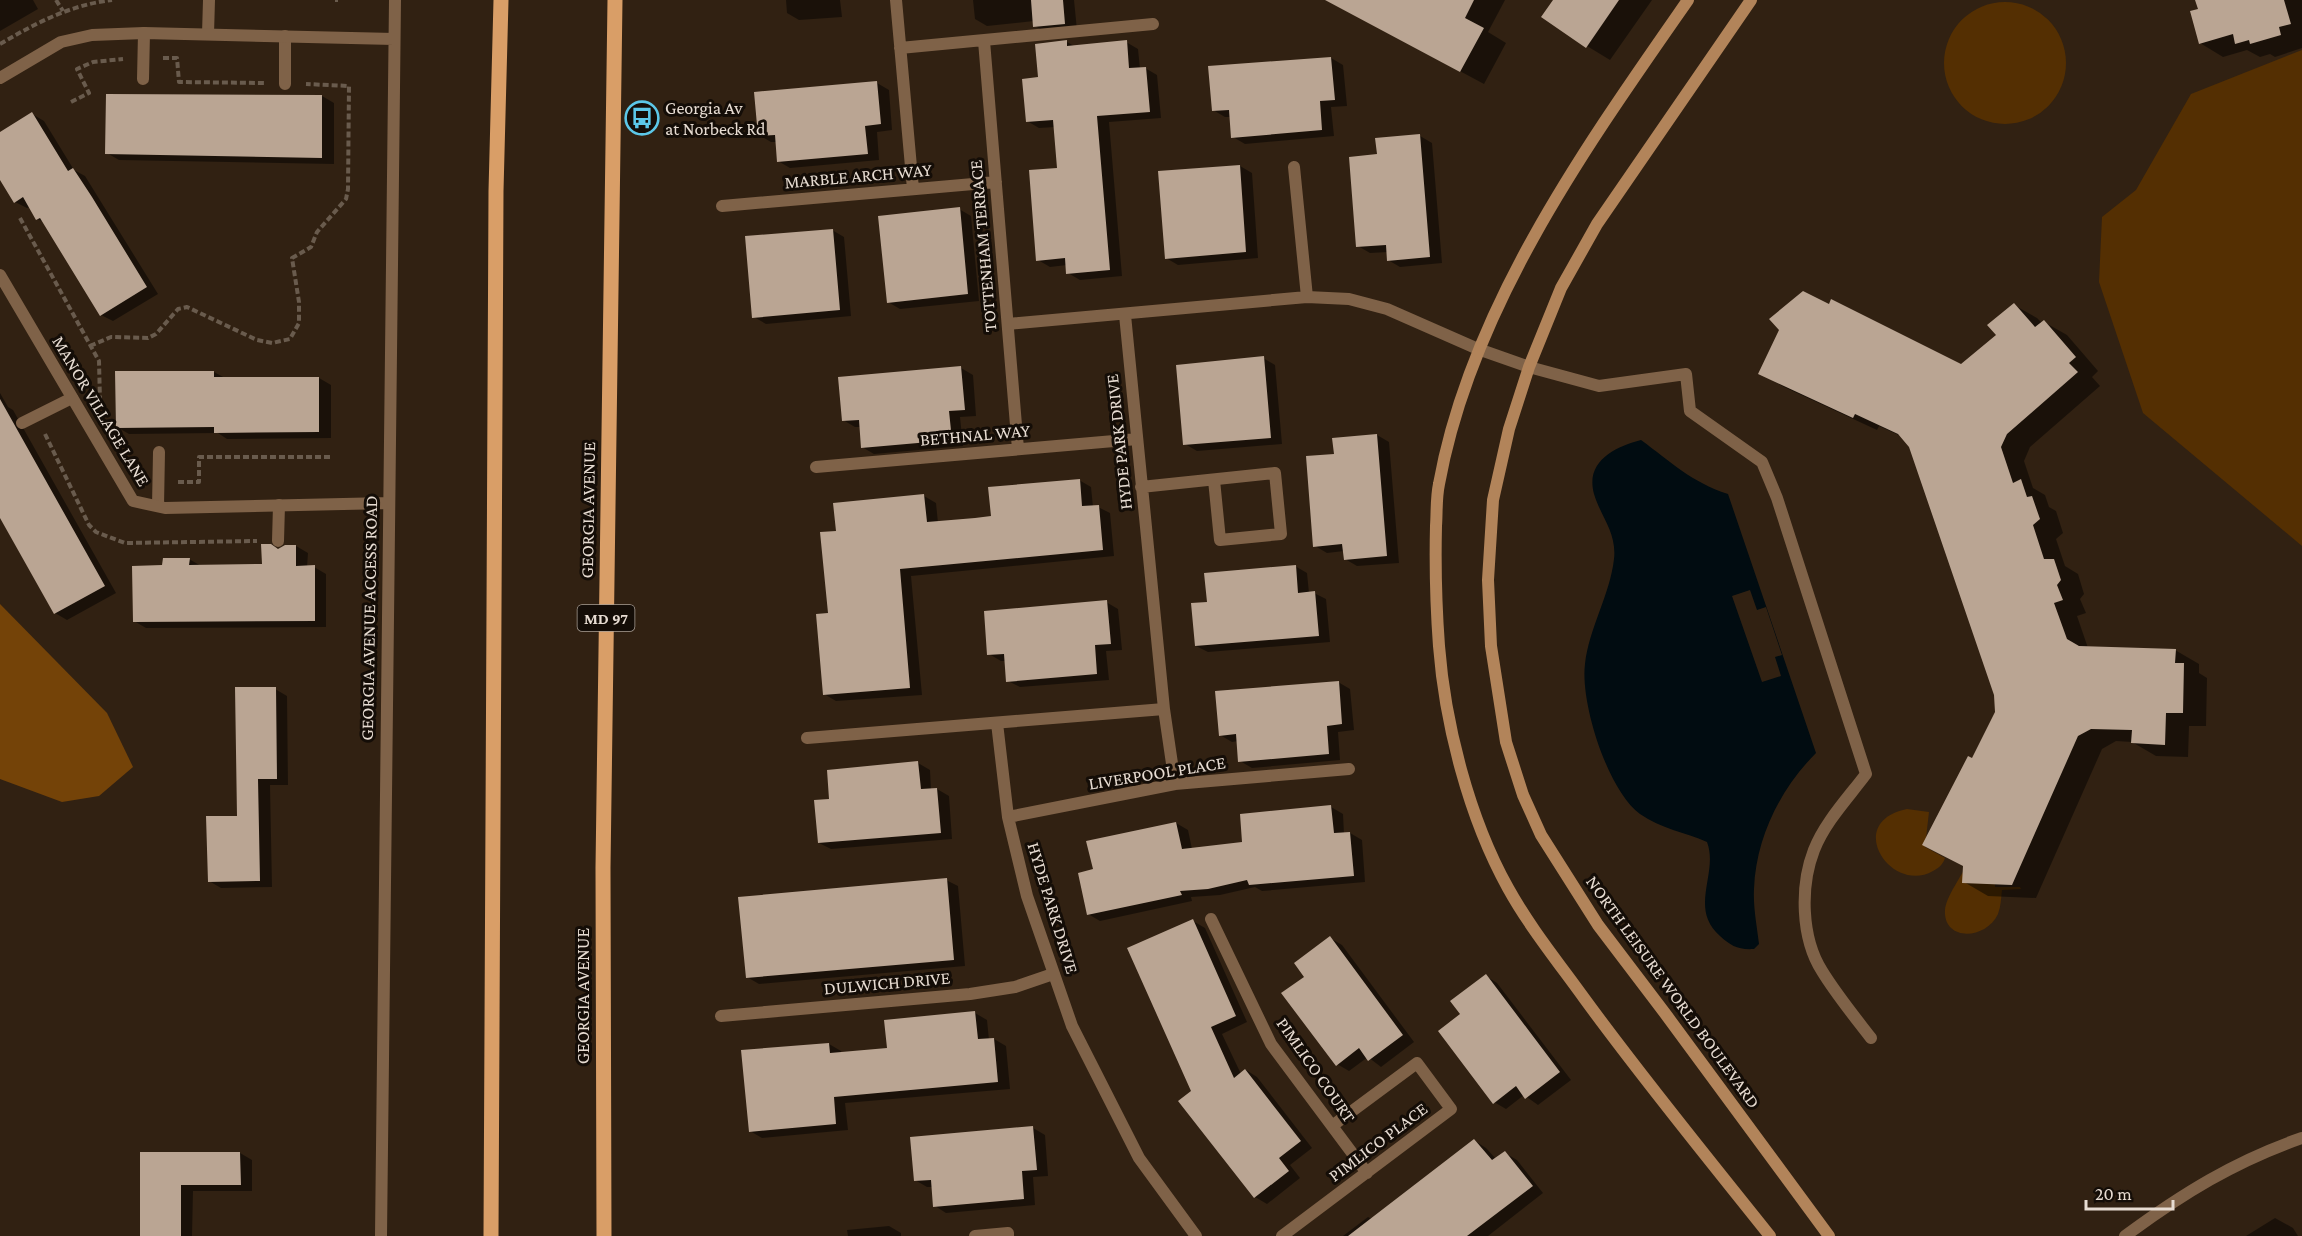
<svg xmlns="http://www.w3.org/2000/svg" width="2302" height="1236" viewBox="0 0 2302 1236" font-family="'Crimson Pro',serif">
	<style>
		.green { fill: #542f02 }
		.forest { fill: #744308 }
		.water { fill: #010c11 }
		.pier { fill: #312112 }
		.shadow { fill: #0007 }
		.building { fill: #baa593 }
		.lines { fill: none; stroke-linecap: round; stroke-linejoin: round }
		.path { stroke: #695b4d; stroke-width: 4; stroke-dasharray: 6 3; stroke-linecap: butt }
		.lane { stroke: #7f6248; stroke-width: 12 }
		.street { stroke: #7f6248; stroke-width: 12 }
		.secondary { stroke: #b2845a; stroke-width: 12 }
		.primary { stroke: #d99e67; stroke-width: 15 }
		.labels { text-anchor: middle; stroke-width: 6; stroke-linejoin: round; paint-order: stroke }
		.shield { fill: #140d07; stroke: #a89e95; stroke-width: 1.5 }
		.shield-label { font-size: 16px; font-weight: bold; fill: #e7dcd2 }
		.poi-label { font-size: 18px; fill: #e7dcd2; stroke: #140d07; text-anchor: start }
		.street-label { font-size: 18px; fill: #e7dcd2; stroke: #140d07 }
	</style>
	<rect width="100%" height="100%" fill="#312112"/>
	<path class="green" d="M1944 63a61 61 0 1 1 122 0a61 61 0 1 1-122 0Z
		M2302,50V546L2143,413L2099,282L2102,217L2136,190L2191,94Z
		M1907,809L1929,812L1925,847L1945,858C1943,864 1939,868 1933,871C1891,895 1843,822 1907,809Z
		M1968,863L1995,871V887H2020L2021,889L2002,890C2001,898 2001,906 1998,914C1986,940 1943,942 1945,910C1946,897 1962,875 1968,863Z"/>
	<path class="forest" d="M0,604L107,713L133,767L99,796L62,802L0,779Z"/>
	<path class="water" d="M1641,440C1671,462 1691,482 1728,494L1816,753C1780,789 1756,838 1754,889C1753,907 1757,926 1759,944L1754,949C1738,950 1731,946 1720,936C1688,908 1719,873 1707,842C1685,832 1661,829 1640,814C1608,791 1580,703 1585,664C1589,628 1610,595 1614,559C1617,533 1601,517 1594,494C1585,461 1615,447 1641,440Z"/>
	<path class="pier" d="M1750,590L1757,610L1766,607L1782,655L1775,657L1781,676L1762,682L1732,596Z"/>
	<path class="shadow" d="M0,0H33L38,9L0,31Z
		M786,0H840L842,17L799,20L787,13Z
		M973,0H1074L1077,30L1047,33L1035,26L1034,21L987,26L975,19Z
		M1327,0H1505L1488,32L1506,43L1484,84Z
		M1553,0H1652L1610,60L1587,46Z
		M2197,0H2302V48L2275,57L2270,54L2260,57L2247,50L2223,57L2200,43V10Z
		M1067,42L1074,46L1126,42L1138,49L1140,69L1145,68L1157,75L1161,118L1109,122L1122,276L1080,280L1068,273L1067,265L1050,267L1038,260L1058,169L1055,127L1039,128L1027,121L1039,79Z
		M1331,58L1343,65L1347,106L1331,107L1334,136L1245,144L1233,137L1231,117H1225L1213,110L1210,68Z
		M877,83L889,90L892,130L877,132L879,160L790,168L778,161L777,142H771L759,135Z
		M322,96L334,103V164L119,160L107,153Z
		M32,114L44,121L74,170L85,176L158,294L113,321L101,315L44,222L37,219L30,207L27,208L15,202L0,177V133Z
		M1420,136L1432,143L1442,263L1400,267L1388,260V252L1370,253L1358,246L1378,156Z
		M1240,166L1252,173L1258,258L1178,265L1166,258Z
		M959,209L971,216L979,301L900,309L888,302Z
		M832,230L844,237L851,316L766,324L754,317Z
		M2014,305L2037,318L2042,323L2044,322L2067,335L2098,371L2092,377L2100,386L2030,447L2024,461L2033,488L2045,495L2049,507L2056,511L2063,533L2056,539L2065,566L2078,574L2084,594L2080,599L2086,613L2077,616L2088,648L2175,650L2199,664V673L2207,678L2206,726H2189L2188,757L2156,756L2132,742L2116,741L2102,749L2036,898L1988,896L1964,882L1965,867L1924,845L1972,760L1996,713V694L1911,446L1903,437L1879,426L1877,430L1784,387L1760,373L1961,366L1998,335Z
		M1263,358L1275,365L1282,444L1197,451L1185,444Z
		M961,368L973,375L976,416L960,417L963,446L874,454L862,447L861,427H855L843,420Z
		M214,372L225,378H319L331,385V438L227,439L218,433L129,434L117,427Z
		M0,393L8,407L13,410L116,593L67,620L55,613L0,516Z
		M1377,435L1389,442L1399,563L1357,566L1345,559L1344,551L1327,553L1315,546L1336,456Z
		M1079,480L1091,487L1093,507H1098L1110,513L1114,556L911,576L922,695L836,701L824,694L837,532L924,496L936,503L938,523L993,517Z
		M296,546L308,553L307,567H314L326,574V627L146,628L134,621L164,567L189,559L201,566L264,565L279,551Z
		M1295,566L1307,573L1309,593H1314L1326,599L1330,642L1208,652L1196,646L1208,603Z
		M1106,602L1118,609L1122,650L1106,651L1109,680L1020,687L1008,681L1006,661H1001L989,654Z
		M1338,682L1350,689L1354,730L1338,732L1340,760L1252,768L1240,761L1238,741L1232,742L1220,735Z
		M275,689L287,696L288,785H270L272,887L221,888L209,881L238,817Z
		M918,763L930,770L931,790L937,789L949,796L952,839L831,849L819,843L831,800Z
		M1331,807L1343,814L1344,834L1350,833L1362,840L1365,882L1262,891L1255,887L1220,895L1191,897L1192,901L1100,921L1088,914L1094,870L1176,823L1188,830L1192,849L1244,843Z
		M946,880L958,886L965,966L759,984L747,977Z
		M1193,921L1205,928L1247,1022L1222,1034L1241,1074L1246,1070L1257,1077L1312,1148L1290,1165L1300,1178L1267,1204L1255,1197L1193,1092Z
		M1330,938L1342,945L1414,1042L1381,1067L1368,1057L1349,1071L1337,1064L1306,977Z
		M1486,976L1497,983L1571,1080L1538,1105L1524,1095L1506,1109L1494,1102L1462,1015Z
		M975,1013L987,1020L989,1040L994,1039L1006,1046L1010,1089L845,1103L848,1130L762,1138L750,1131L829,1044L841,1051V1054L888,1050Z
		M1033,1128L1045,1135L1048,1176L1033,1177L1035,1205L946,1213L935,1206L933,1187H927L915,1180Z
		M1475,1141L1486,1148L1496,1159L1505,1153L1517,1160L1543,1193L1488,1236H1343L1368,1217L1372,1219Z
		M142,1153H240L252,1160V1191H193L192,1236H142Z
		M2275,1218L2293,1228L2298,1236H2246Z
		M889,1226L901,1233V1236H848L847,1230Z"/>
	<path class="building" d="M1031,0H1063L1065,24L1033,27Z
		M1325,0H1474L1465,18L1484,28L1460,72Z
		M1553,0H1619L1586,48L1541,17Z
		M2195,0H2284L2291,24L2279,27L2281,35L2250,44L2249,40L2235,44L2233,34L2199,44L2190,11L2198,9Z
		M1067,40V46L1127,40L1129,68L1146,67L1150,112L1097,116L1110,270L1066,274L1065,258L1036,261L1029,170L1057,168L1053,120L1026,122L1022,79L1038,77L1035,44Z
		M1331,57L1335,100L1320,101L1322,130L1231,138L1229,110L1212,111L1208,66Z
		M877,81L881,124L865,126L868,154L777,162L775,135L758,136L754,92Z
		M106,94L322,95V158L105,154Z
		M32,112L68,171L73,168L92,197L147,287L100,316L40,218L36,220L23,197L14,203L0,180V132Z
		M1420,134L1430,257L1387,261L1386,245L1356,247L1349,157L1377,154L1375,138Z
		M1240,165L1246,252L1165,259L1158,171Z
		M960,207L968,294L887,303L878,216Z
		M833,229L840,310L752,318L745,236Z
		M1803,291L1829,304L1831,299L1961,364L1996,335L1987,325L2014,303L2035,327L2044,320L2076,357L2069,363L2078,372L2007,434L2001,447L2013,483L2021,479L2027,497L2032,496L2040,519L2033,525L2044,559H2054L2061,580L2057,585L2063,600L2054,603L2067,639L2079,646L2176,649L2175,663H2184L2183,713H2166L2165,745L2131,743L2132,730L2091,729L2078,736L2012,885L1962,883L1963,866L1922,845L1968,756L1972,758L1995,712L1994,695L1909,447L1898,434L1855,414L1853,418L1758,374L1779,330L1769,319Z
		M1264,356L1271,438L1183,445L1176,365Z
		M961,366L965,410L949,411L952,440L861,448L859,420L842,421L838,377Z
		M115,371H214V377H319V432L214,433V427L116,428Z
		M0,399L105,586L54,614L0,518Z
		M1377,434L1387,556L1344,560L1342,544L1313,547L1306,456L1334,454L1332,438Z
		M1080,479L1082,506L1099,505L1103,550L900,569L910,688L823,695L816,614L828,613L820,532L836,531L833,503L924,494L927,522L975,518L991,516L988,487Z
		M261,544H271L278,549L285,545H296V566L315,565V621L133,622L132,566L162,565L163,558H190L189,565L262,564Z
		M1296,565L1298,593L1315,591L1319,636L1195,646L1191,603L1207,602L1204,573Z
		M1107,600L1111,644L1095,645L1097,674L1006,682L1004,654L987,655L984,611Z
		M1339,681L1342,724L1327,726L1329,754L1238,762L1236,734L1219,736L1215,691Z
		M235,687H276L277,779H258L260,881L208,882L206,816H237Z
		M918,761L921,789L937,788L941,833L818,843L814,800L829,799L827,770Z
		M1331,805L1334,833L1350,832L1354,876L1249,885L1247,880L1208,889L1180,891L1182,895L1087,915L1078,873L1093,869L1086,841L1176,822L1182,849L1242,842L1240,814Z
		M947,878L954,960L746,978L738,897Z
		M1193,919L1236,1016L1211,1027L1234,1078L1245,1069L1301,1141L1279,1158L1289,1171L1254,1198L1178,1101L1191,1091L1127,948Z
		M1330,936L1403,1035L1368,1061L1359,1048L1336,1066L1281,993L1304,977L1294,963Z
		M1486,974L1560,1072L1525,1099L1516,1086L1493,1104L1438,1031L1460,1014L1450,1001Z
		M975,1011L978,1039L994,1038L998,1082L834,1097L836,1124L749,1132L741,1050L829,1043L830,1053L887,1048L884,1020Z
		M1033,1126L1037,1170L1022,1171L1024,1199L933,1207L931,1180L914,1181L910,1137Z
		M1474,1139L1492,1160L1505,1151L1533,1186L1467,1236H1348Z
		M140,1152H240L241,1185H181V1236H140Z"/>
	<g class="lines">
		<path class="path" d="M56,0L63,11
			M335,0H338
			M0,44C36,23 70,5 112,0
			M163,58H177L179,82L265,83
			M71,102L89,93L77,69L93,62L123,59
			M20,218L99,361L100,401
			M90,346L111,337L148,338L156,334L178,309L187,307L257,340L272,343L290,339L299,323V302L292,258L311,247L317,232L346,199L348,189L349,86L306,84
			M45,434L89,525L96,532L125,543L257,541
			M178,482H199V457H331"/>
		<path class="lane" d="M208,34L209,0
			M285,36V84
			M143,79L144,33
			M1478,349L1529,367L1599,386L1686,374L1690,411L1762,462L1777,498L1866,774C1848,798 1825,822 1814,850C1800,886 1801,938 1822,971C1836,994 1854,1016 1871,1038
			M22,423L72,398
			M158,506L159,452
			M278,541L279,505"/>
		<path class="street" d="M896,0L913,189
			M984,41L1018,449
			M900,48L1153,24
			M0,78L61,42L92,35L144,33L394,39
			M1294,167L1307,297
			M722,206L996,182
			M0,275L133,501L165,508L388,503
			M1125,315L1164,709L1175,784
			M1008,324L1307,297L1349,299L1387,309L1478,349
			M816,467L1137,439
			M1141,487L1275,473L1281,534L1220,540L1214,480
			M997,723L1008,817L1027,896L1072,1026L1139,1158L1196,1236
			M807,738L1164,709
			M1008,817L1175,784L1349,769
			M1211,919L1271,1044L1367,1173
			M721,1016L970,994L1015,987L1053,974
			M381,1236L395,0
			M975,1236L1008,1233V1236
			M1282,1236L1451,1109L1417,1063L1332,1126
			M2125,1236C2182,1194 2235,1161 2302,1138"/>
		<path class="secondary" d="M1688,0C1587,145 1471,307 1439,484C1436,498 1437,512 1436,526C1435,567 1436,605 1439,646C1445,724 1469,818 1508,888C1529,926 1558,962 1584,998C1643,1079 1707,1157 1770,1236
			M1751,0L1597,224L1561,288L1529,367L1509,429L1493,500L1488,580L1491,646L1506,742L1523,795L1541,835L1598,925L1667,1016L1829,1236"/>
		<path class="primary" d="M491,1236L496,191L501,0
			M604,1236L603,868L615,0"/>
	</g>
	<defs>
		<g id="bus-ring" transform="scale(1.725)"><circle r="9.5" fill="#140d07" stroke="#5cc7e8" stroke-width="1.5"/><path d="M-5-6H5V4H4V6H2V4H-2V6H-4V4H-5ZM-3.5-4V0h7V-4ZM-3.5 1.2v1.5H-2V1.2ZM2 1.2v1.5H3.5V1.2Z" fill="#5cc7e8"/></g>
	</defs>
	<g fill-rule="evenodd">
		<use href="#bus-ring" x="642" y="118"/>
	</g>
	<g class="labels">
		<rect class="shield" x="577.5" y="605" width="57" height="26" rx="4.5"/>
		<g class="shield-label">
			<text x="606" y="624">MD 97</text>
		</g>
		<g class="poi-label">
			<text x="665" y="114">Georgia Av<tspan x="665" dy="21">at Norbeck Rd</tspan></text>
		</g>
		<g class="street-label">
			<text transform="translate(858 176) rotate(-5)" y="6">MARBLE ARCH WAY</text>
			<text transform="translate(983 246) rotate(-95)" y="6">TOTTENHAM TERRACE</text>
			<text transform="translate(101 411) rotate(59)" y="6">MANOR VILLAGE LANE</text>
			<text transform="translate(975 435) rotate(-5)" y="6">BETHNAL WAY</text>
			<text transform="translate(1119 442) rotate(-96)" y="6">HYDE PARK DRIVE</text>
			<text transform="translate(588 510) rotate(-89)" y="6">GEORGIA AVENUE</text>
			<text transform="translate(369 618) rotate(-89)" y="6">GEORGIA AVENUE ACCESS ROAD</text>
			<text transform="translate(1157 773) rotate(-9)" y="6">LIVERPOOL PLACE</text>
			<text transform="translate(1053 908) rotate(73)" y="6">HYDE PARK DRIVE</text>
			<text transform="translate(887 983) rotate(-5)" y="6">DULWICH DRIVE</text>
			<text transform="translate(1673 992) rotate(54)" y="6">NORTH LEISURE WORLD BOULEVARD</text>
			<text transform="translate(583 996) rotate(-90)" y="6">GEORGIA AVENUE</text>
			<text transform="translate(1316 1070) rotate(55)" y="6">PIMLICO COURT</text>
			<text transform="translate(1378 1142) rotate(-37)" y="6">PIMLICO PLACE</text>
		</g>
	</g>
	<path d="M2086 1200v9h87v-9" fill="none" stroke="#e7dcd2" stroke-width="3"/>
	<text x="2095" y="1200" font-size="18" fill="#e7dcd2" stroke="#140d07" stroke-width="4.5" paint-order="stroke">20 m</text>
</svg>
